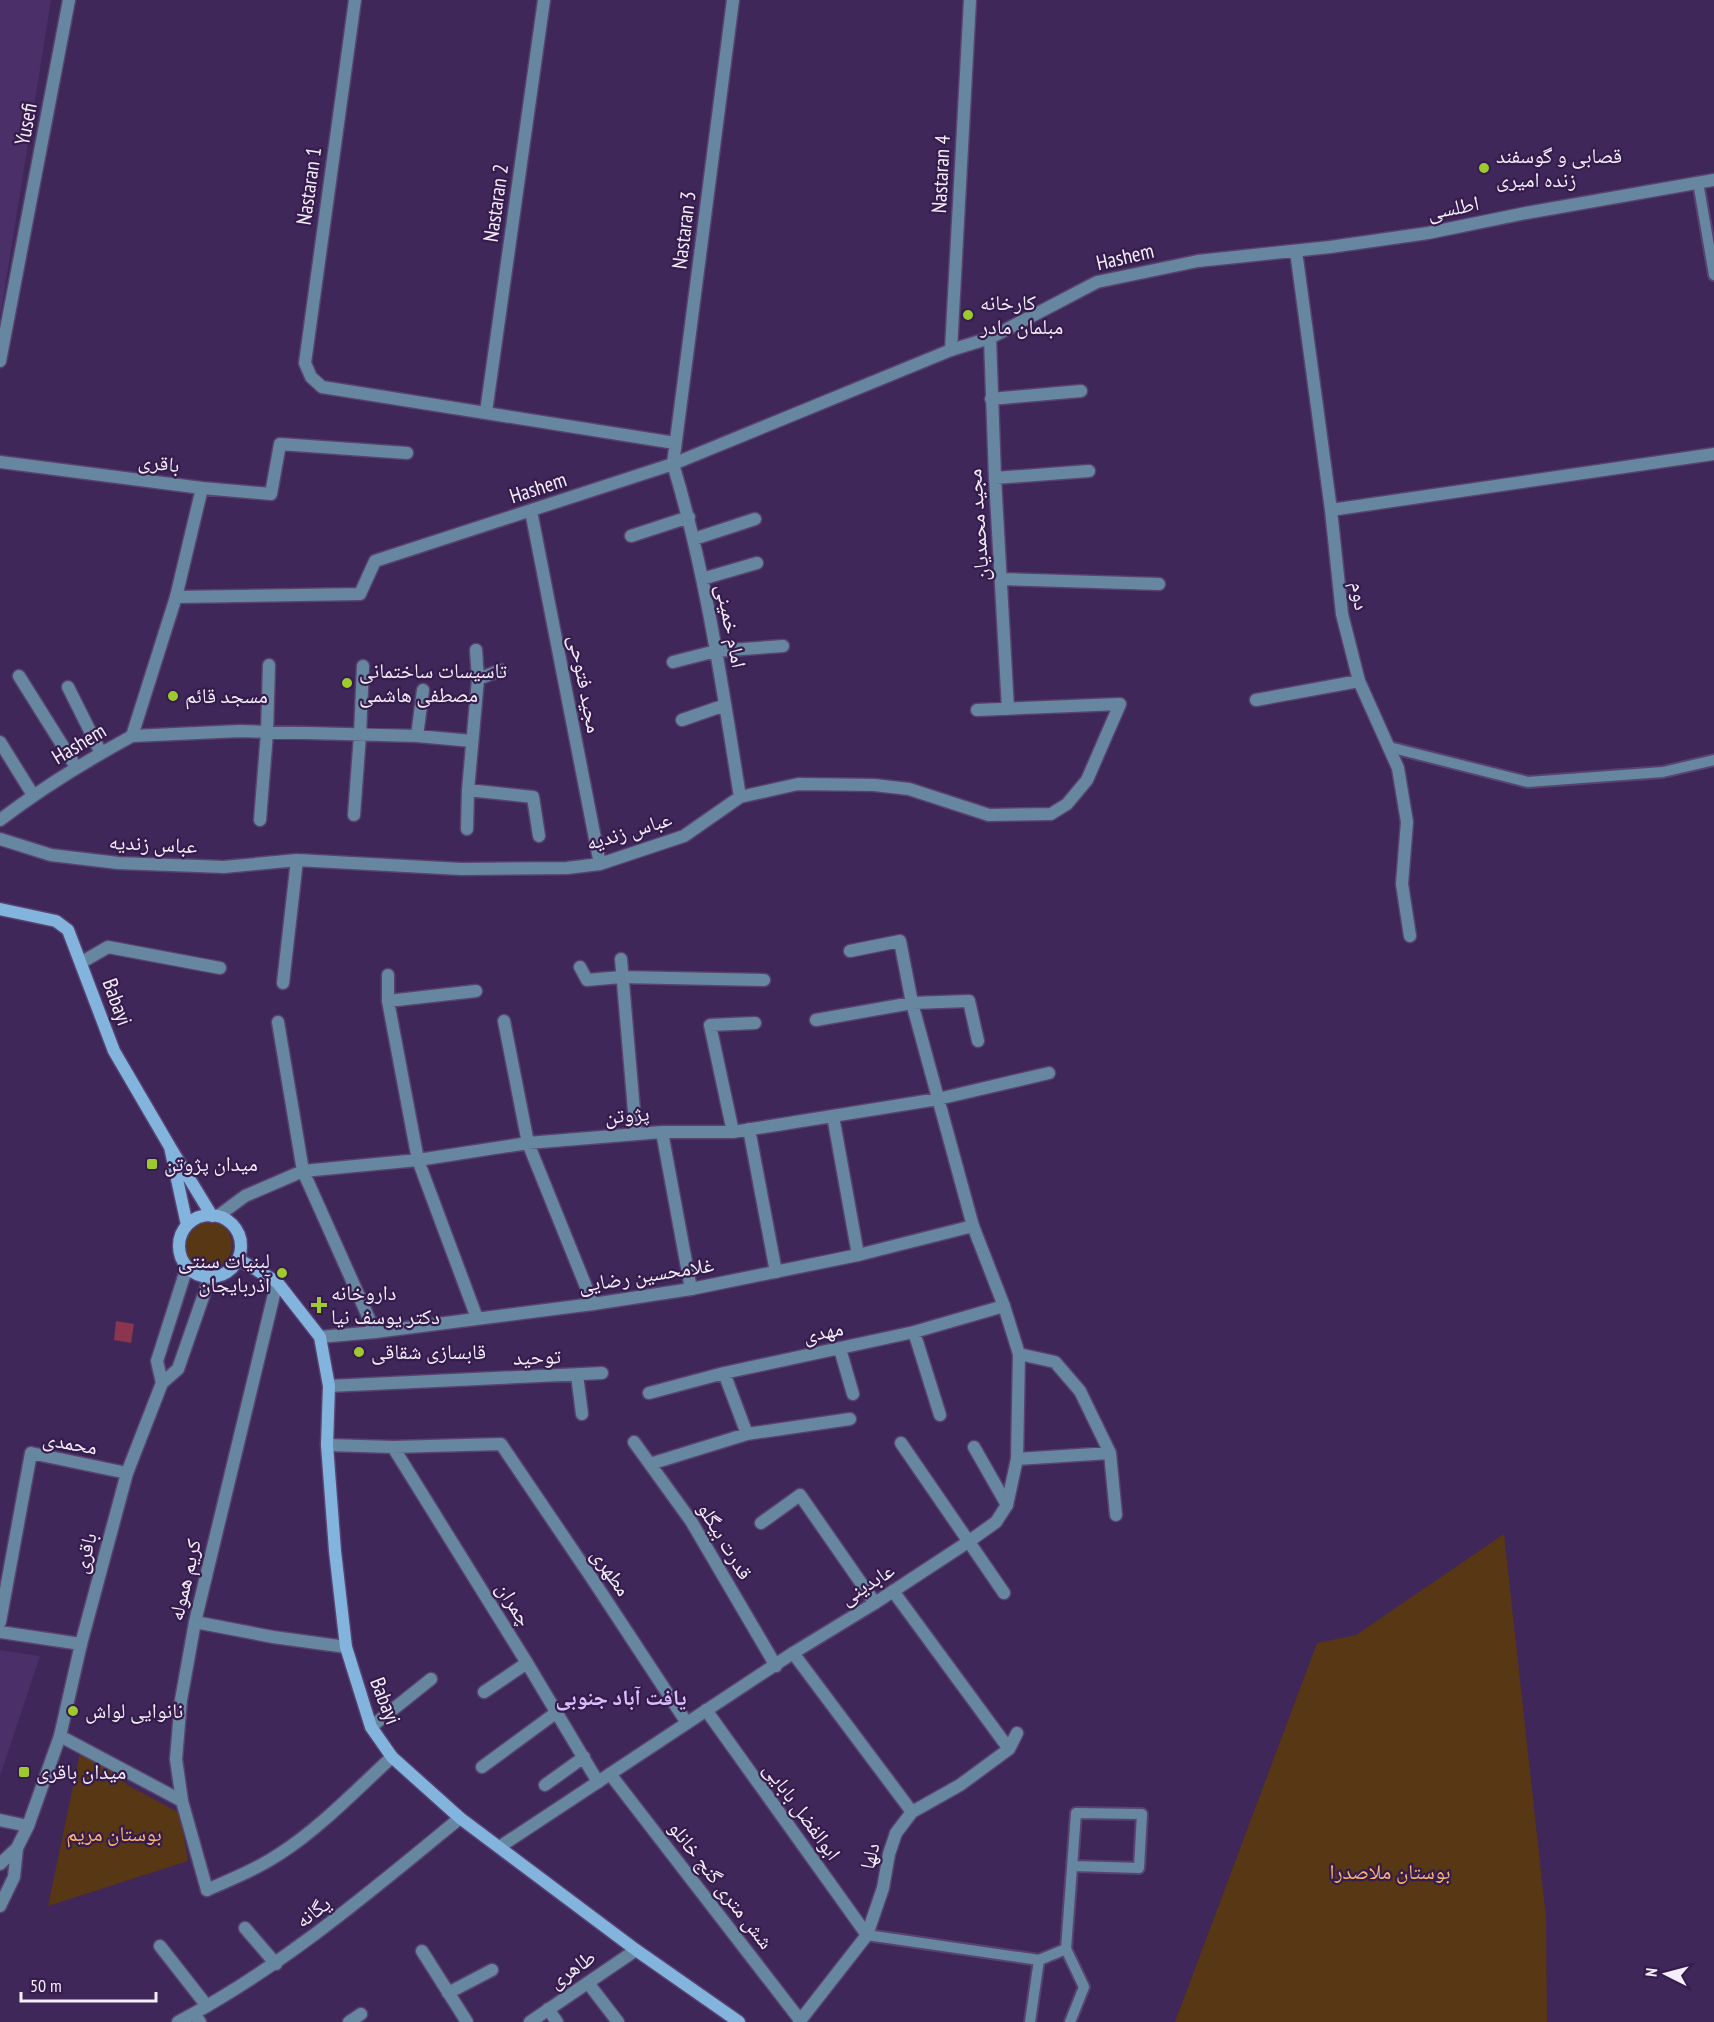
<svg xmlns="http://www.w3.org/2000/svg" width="1714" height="2022" viewBox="0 0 1714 2022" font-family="'PT Sans Narrow','Noto Naskh Arabic',sans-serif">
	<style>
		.built { fill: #4b2f68 }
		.green { fill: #573714 }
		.building { fill: #8b354f }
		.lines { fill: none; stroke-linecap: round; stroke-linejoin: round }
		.service-casing { stroke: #584370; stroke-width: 14 }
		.minor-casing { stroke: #584370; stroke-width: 15 }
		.tertiary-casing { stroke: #584370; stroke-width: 15 }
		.secondary-casing { stroke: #584370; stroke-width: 15 }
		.service { stroke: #6786a0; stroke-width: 10 }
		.minor { stroke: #6786a0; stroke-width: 12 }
		.tertiary { stroke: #6786a0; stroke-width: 12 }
		.secondary { stroke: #82b4de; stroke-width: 12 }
		.poi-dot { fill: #9fca2e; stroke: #351c4d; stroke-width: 2 }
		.labels { text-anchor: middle; stroke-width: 4.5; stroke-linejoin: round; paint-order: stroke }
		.street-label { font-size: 21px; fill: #f3eefa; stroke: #351c4d }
		.poi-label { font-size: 21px; fill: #f3eefa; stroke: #351c4d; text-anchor: start }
		.park-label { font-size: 21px; fill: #fbb56f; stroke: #351c4d }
		.neighbourhood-label { font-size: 22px; font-weight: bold; fill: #d9befc; stroke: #351c4d }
	</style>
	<rect width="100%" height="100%" fill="#3f2759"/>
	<path class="built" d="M0,0H51L0,318Z
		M0,1650L40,1656L0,1776Z"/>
	<path class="green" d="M184 1245a24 24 0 1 1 48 0a24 24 0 1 1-48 0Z
		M1504,1534L1546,1917L1547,2022H1175L1317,1643L1356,1635Z
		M80,1753L110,1766L127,1785L180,1813L188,1861L48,1906Z"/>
	<path class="building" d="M116,1321L134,1324L131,1343L114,1340Z"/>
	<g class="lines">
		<g class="service-casing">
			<path id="service" d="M1698,182L1714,275
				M1389,747L1528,782L1663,772L1714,760
				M867,1935L1039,1960L1066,1949
				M1030,2022L1039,1960
				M1070,2022L1084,1987L1066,1949L1076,1813L1142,1814L1139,1868L1074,1866"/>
		</g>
		<g class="minor-casing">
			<path id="minor" d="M355,0L305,363L311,377L322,387L675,443
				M733,0L673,464C706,573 722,685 740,797
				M1296,251L1331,510L1342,614L1359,681L1398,768L1407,822L1402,884L1410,936
				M1198,261L1330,247L1428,233L1526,213L1714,180
				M990,338L995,478L1008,709
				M951,350L970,0
				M0,361L69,0
				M991,399L1081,391
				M486,412L544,0
				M0,462L202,488L176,597
				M995,478L1089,471
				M202,488L271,494L280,444L407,453
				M1331,510L1714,454
				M531,511L600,864
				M631,536L689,517
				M694,539L755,519
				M702,579L757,563
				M1002,579L1159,584
				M673,662L716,651L783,646
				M19,676L76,767
				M478,679L501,670
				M68,687L101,753
				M1256,700L1359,681
				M682,720L725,705
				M132,736L240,731L417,736L472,741
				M417,736L423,690
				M0,742L33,795
				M468,790L533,797L539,836
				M354,815L360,735L363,666
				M260,820L267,733L269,665
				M467,829L468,790L478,679L476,650
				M0,839L51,855L118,863L224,867L297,860L461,869L567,868L600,864L684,836L740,797L798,784L874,785L909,789L989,815L1051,814L1067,804L1087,780L1120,704L977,710
				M850,951L900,941L912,1003L973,1226
				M621,959L636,1134
				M82,962L108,947L220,968
				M580,967L587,980L621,977L764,980
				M388,975V1001L418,1160L477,1318
				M283,983L297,860
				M388,1001L476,991
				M816,1020L912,1003L969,1001L978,1041
				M504,1021L528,1143L593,1304
				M278,1022L303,1171L375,1332
				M833,1116L858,1255
				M749,1129L776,1272
				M662,1132L691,1289
				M733,1132L710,1025L755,1023
				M218,1216L245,1196L303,1171L418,1160L528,1143L662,1132H733L938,1099L1049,1073
				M914,1332L940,1415
				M840,1349L853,1394
				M1019,1354L1055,1362L1080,1391L1110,1453L1116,1515
				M724,1373L747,1434
				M577,1375L582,1414
				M329,1386L602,1373
				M649,1393L724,1373L914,1332L1004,1306
				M634,1442L691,1521L776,1666
				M901,1443L1004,1593
				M327,1445L393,1447L501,1444L591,1577L687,1723
				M393,1447L527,1663L598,1782
				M974,1447L1007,1505
				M1017,1459L1110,1453
				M650,1464L747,1434L850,1419
				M761,1523L800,1495L875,1603
				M893,1591L1009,1749
				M0,1622L31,1453L127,1473
				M195,1622L273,1637L346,1647
				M0,1632L81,1644
				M793,1653L912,1812
				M484,1692L527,1663
				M706,1710L867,1935
				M371,1727L431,1679
				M60,1736L182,1801
				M482,1767L557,1712
				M610,1774L800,2020
				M545,1785L584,1757
				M0,1820L28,1826
				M207,1890C232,1879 257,1869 281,1853C321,1827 357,1789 392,1757
				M245,1928L276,1964
				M160,1946L207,2006
				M422,1951L467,2022
				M588,1983L618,2022
				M448,1993L492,1970
				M548,2009L557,2022
				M194,2014L200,2022
				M349,2022L361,2014
				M799,2022L867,1935L883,1888L889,1854L896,1833L912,1812L960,1785L1009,1749L1017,1733"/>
		</g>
		<g class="tertiary-casing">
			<path id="tertiary" d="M0,820C42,788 86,761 132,736L176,597L360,594L375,561L673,464L951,350L990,338L1097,282L1198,261
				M320,1337L375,1332L593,1304L691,1289L858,1255L973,1226L1004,1306L1019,1354L1017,1459L1007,1505L996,1522L968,1542L875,1603L793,1653L501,1846
				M162,1383L157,1361L187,1267
				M0,1864L17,1848
				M207,1890L182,1801L176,1759L181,1700L195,1622L277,1282
				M0,1906L14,1877L17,1848L28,1826L60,1736L81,1644L127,1473L162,1383L178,1369L210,1277
				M178,2022C282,1967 370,1892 460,1818
				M530,2022L636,1950"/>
		</g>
		<g class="secondary-casing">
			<path id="secondary" d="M0,909L56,921L68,930L114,1051L170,1147
				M179 1246a31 31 0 1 1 62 0a31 31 0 1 1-62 0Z
				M187,1225L170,1147L212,1216
				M238,1259L277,1282L320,1337L329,1386L327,1445L335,1551L346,1647L371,1727L392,1757L460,1818L636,1950L739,2022"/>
		</g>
		<use href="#service" class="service"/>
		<use href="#minor" class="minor"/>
		<use href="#tertiary" class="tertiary"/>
		<use href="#secondary" class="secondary"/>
	</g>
	<g class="poi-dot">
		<circle cx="1484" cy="168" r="6"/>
		<circle cx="968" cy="315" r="6"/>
		<circle cx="347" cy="683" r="6"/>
		<circle cx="173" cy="696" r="6"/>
		<rect x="146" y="1158" width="12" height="12" rx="3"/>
		<circle cx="282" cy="1273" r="6"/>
		<path d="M316 1296h6v6h6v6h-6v6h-6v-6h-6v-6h6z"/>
		<circle cx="359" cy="1352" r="6"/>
		<circle cx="73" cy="1711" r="6"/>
		<rect x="18" y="1766" width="12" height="12" rx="3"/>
	</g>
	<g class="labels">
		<g class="street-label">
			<text transform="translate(26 124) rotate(-79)" y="7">Yusefi</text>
			<text transform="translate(941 174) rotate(-87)" y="7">Nastaran 4</text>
			<text transform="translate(309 186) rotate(-82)" y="7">Nastaran 1</text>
			<text transform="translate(496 203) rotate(-82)" y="7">Nastaran 2</text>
			<text transform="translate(1453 208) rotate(-11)" y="7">اطلسی</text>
			<text transform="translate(684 230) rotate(-83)" y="7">Nastaran 3</text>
			<text transform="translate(1125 257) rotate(-13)" y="7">Hashem</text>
			<text transform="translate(159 463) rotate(7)" y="7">باقری</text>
			<text transform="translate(538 488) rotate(-18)" y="7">Hashem</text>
			<text transform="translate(978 525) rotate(-94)" y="7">مجید محمدیان</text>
			<text transform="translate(1360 596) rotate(82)" y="7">دوم</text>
			<text transform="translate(731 626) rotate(79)" y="7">امام خمینی</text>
			<text transform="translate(585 684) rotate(79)" y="7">مجید فتوحی</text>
			<text transform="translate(79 744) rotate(-31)" y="7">Hashem</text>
			<text transform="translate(629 831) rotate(-17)" y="7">عباس زندیه</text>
			<text transform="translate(153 844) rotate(3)" y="7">عباس زندیه</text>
			<text transform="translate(117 1002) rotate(70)" y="7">Babayi</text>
			<text transform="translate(627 1115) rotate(-5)" y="7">پژوتن</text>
			<text transform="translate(646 1275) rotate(-9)" y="7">غلامحسین رضایی</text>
			<text transform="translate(823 1332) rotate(-12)" y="7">مهدی</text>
			<text transform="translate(537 1357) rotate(-2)" y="7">توحید</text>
			<text transform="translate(70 1443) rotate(10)" y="7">محمدی</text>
			<text transform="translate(725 1541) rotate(59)" y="7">قدرت بیگلو</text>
			<text transform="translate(85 1553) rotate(-75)" y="7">باقری</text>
			<text transform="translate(611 1572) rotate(56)" y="7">مطهری</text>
			<text transform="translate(185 1580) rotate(-77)" y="7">کریم هموله</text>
			<text transform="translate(867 1584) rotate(-32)" y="7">عابدینی</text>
			<text transform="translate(514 1604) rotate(58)" y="7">چمران</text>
			<text transform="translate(385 1701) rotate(69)" y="7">Babayi</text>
			<text transform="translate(802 1811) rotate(54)" y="7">ابوالفضل بابایی</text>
			<text transform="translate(870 1856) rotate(-77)" y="7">دلها</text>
			<text transform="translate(721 1885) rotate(52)" y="7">شش متری گنج خانلو</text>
			<text transform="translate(313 1912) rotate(-37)" y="7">یگانه</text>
			<text transform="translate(572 1969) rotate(-34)" y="7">طاهری</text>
		</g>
		<g class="poi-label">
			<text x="1496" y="163">قصابی و گوسفند<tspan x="1496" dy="24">زنده امیری</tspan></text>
			<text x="980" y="310">کارخانه<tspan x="980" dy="24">مبلمان مادر</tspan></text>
			<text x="359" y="678">تاسیسات ساختمانی<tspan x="359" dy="24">مصطفی هاشمی</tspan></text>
			<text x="185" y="703">مسجد قائم</text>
			<text x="164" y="1171">میدان پژوتن</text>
			<text x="270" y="1268" text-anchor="end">لبنیات سنتی<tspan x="270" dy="24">آذربایجان</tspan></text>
			<text x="331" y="1300">داروخانه<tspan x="331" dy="24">دکتر یوسف نیا</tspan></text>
			<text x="371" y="1359">قابسازی شقاقی</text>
			<text x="85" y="1718">نانوایی لواش</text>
			<text x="36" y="1779">میدان باقری</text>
		</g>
		<g class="park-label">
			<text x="114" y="1841">بوستان مریم</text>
			<text x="1390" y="1879">بوستان ملاصدرا</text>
		</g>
		<g class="neighbourhood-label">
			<text x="621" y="1705">یافت آباد جنوبی</text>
		</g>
	</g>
	<g transform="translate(1666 1974) rotate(276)" stroke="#351c4d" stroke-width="4.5" paint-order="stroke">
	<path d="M0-4.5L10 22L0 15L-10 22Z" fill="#f3eefa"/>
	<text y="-9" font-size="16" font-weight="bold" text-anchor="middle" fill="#f3eefa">N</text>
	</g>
	<path d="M21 1992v9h135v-9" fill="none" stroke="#f3eefa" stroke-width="3"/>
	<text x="30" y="1992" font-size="18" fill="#f3eefa" stroke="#351c4d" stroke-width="4.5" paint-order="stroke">50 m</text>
</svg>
